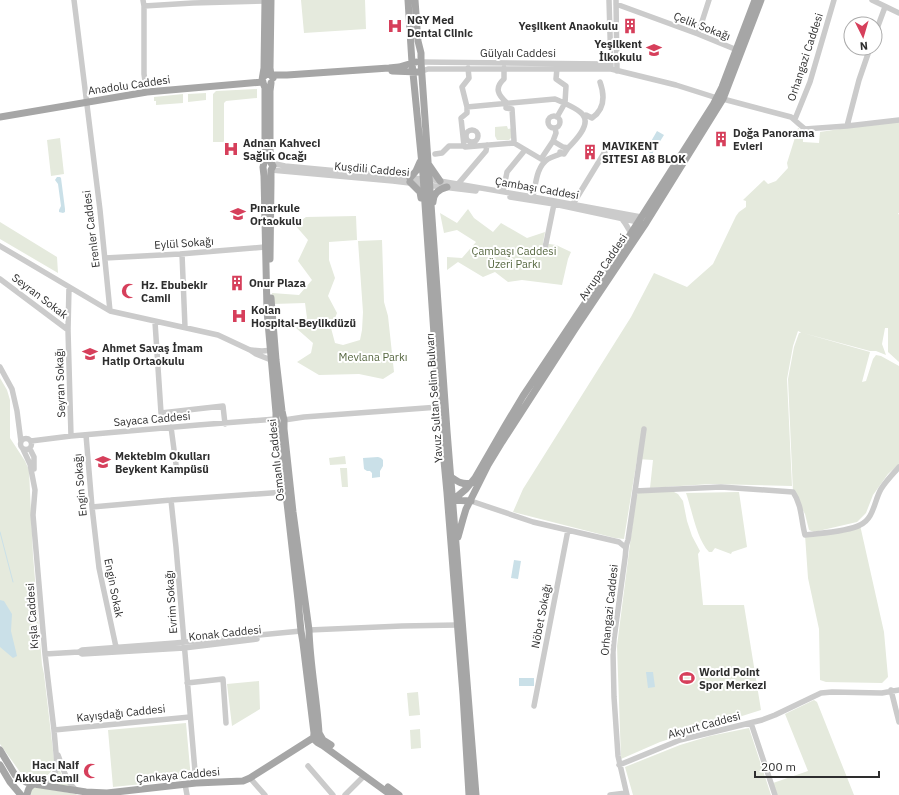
<svg xmlns="http://www.w3.org/2000/svg" width="899" height="795" viewBox="0 0 899 795" font-family="'IBM Plex Sans',sans-serif">
	<style>
		.green { fill: #e5eadd }
		.water { fill: #cae0e8 }
		.lines { fill: none; stroke-linecap: round; stroke-linejoin: round }
		.stream { stroke: #cae0e8; stroke-width: 1 }
		.minor { stroke: #cbcbcb; stroke-width: 5.5 }
		.major { stroke: #a6a6a6; stroke-width: 7 }
		.labels { text-anchor: middle; stroke-width: 4; stroke-linejoin: round; paint-order: stroke }
		.poi-label { font-size: 11px; font-weight: bold; fill: #2e2e2e; stroke: #fff; text-anchor: start }
		.street-label { font-size: 11px; fill: #2e2e2e; stroke: #fff }
		.park-label { font-size: 11px; fill: #55663f; stroke: #fff }
	</style>
	<rect width="100%" height="100%" fill="#fff"/>
	<path class="green" d="M301,0H365L366,29L304,33Z
		M257,89V98L226,101L224,103V142H213V94L216,91Z
		M206,93V100L188,102V94Z
		M183,94V103L156,105V101H154V97Z
		M899,121V213H898L899,215V362L888,352V328H885L882,344L886,355L876,351H870L803,333L870,352L862,382L866,381L873,359L876,355L881,356L899,366V464L888,474L873,495L866,513L857,522L814,532L809,530L805,514L793,492L788,379L794,347L799,333H801L800,332L798,331L793,346L787,379L792,486L710,484L650,488L653,460L637,459L624,539L615,538L513,512L523,489L631,317L654,273L687,287L713,264L736,216L739,212L746,207V201L743,200L764,180L768,184L776,181L788,168L787,163L798,128L803,131V142L819,143L820,132L846,128Z
		M507,126L508,129L513,128V136L509,140H497L495,136V127Z
		M60,138L64,174L51,176L47,140Z
		M468,209L474,218L493,232L501,223L527,238L545,232L543,243L556,245L571,252L568,259L562,285L522,280L508,282L495,272L483,277L458,262L447,270V257L462,258L476,242L457,230L444,233L440,213L457,223Z
		M356,216L357,240L329,242V260L335,278L328,296L337,313L331,328L335,343L343,345L360,340L362,330L363,312L358,241L382,240L384,302L388,316L394,372L383,379L359,374L319,375L297,362L311,353L313,343L296,328L307,318L305,303L273,304L272,293L299,295L312,280L298,261L308,240L295,225L306,217Z
		M0,222L57,257L58,273L0,239Z
		M0,378L7,390L10,400V438L25,461L29,470L33,555L42,665L44,674L54,759V767L50,773L46,776L40,777L32,776L20,772L0,744Z
		M345,456L346,464L330,465L329,458Z
		M340,468H347L348,487H342Z
		M672,491L678,494L683,501L687,521L692,536L700,551L698,554L703,605H744L761,710L660,742L621,759L617,646L636,497L638,493Z
		M739,492L747,547L732,552L731,554L715,548L712,552H709C697,540 692,510 686,493Z
		M860,525L884,632L888,677L882,683L826,682L820,680L819,629L808,578L805,535Z
		M259,681L260,709L232,726L227,684Z
		M418,692L420,715L409,716L407,693Z
		M814,700L817,702L854,795H776L773,783L808,771L785,714Z
		M186,723L191,779L113,787L108,730Z
		M749,728L771,795H633L625,767L680,745L710,736Z
		M420,729L421,748L411,749L410,730Z
		M59,768L63,778L70,786L46,783Z
		M33,788H42L76,794L77,795H31V791Z"/>
	<path class="water" d="M657,131L664,135L652,154L646,150Z
		M57,177H60L61,178L65,209V212L63,213L59,212V210L61,206L58,184L55,180Z
		M378,457L381,458L383,460V466L380,471V477L372,478V473L370,471H367L364,469L363,458Z
		M514,560L521,561L518,579L511,578Z
		M0,600L4,601L12,614L11,631L17,656L13,658L0,647Z
		M646,672H653L655,687L648,688Z
		M519,678H534V686H519Z"/>
	<g class="lines">
		<path class="stream" d="M0,532L13,582"/>
		<path class="minor" d="M74,0L100,210L110,311L218,335L250,350L256,354L271,360H274
			M143,0L144,6V74L146,88
			M609,0L611,68
			M616,0L617,71
			M872,0L899,13
			M616,4L698,34L737,50
			M144,6L193,3L265,1
			M698,34L709,0
			M875,34L885,7
			M421,62L606,64L609,65L611,69
			M504,68V79C494,88 498,95 507,103L506,108L512,109L514,141V143
			M422,71L428,69H611L676,85L717,98
			M723,99L791,117L799,124L805,129L847,126L899,120
			M467,107V113L461,118L464,146L465,147L514,143L541,159L553,141L563,147L568,148C575,141 591,125 583,115C579,109 562,102 555,99L467,107L462,87L469,78L468,68
			M548 122a6 6 0 1 1 12 0a6 6 0 1 1-12 0Z
			M557,117L565,103L566,86L556,79L557,68
			M585,118L586,115L592,118C605,109 605,96 600,82
			M795,119L810,82L834,0
			M847,126L859,80L870,48
			M466 136a6 6 0 1 1 12 0a6 6 0 1 1-12 0Z
			M553,141L556,133L555,128
			M435,154L442,153L449,146H464
			M271,163L285,166L434,180L533,197L641,217
			M271,170L393,181L476,191
			M458,184L486,151L487,145
			M503,192L507,172L525,150
			M510,197L554,204L638,222
			M533,197C536,184 536,167 548,159C551,157 556,156 560,154V152L564,154L568,148
			M573,204L609,145
			M622,219L625,223L631,233
			M0,246L110,311
			M544,253L554,204
			M182,254L185,327
			M105,258L180,254L265,247
			M0,279L68,330
			M69,287L68,330L71,436
			M155,322L161,413L223,406L225,424
			M251,350L262,351L274,350
			M0,367L12,389L17,411L21,442
			M284,420L304,417L439,407
			M171,427L177,472
			M86,435L92,507L99,568L116,647
			M20.5 444a5.5 5.5 0 1 1 11 0a5.5 5.5 0 1 1-11 0Z
			M31,441L71,436L198,425L276,419
			M23,449L30,464L35,490L33,515L45,654L54,730L57,764C57,775 48,781 39,784
			M30,449L34,457V469
			M635,491L721,487L793,492C802,505 801,520 805,535C820,533 847,532 860,525C874,519 874,501 881,489C886,481 893,474 899,467
			M171,500L176,547L196,783
			M471,501L533,522L619,542L625,547
			M92,507L171,500L285,492
			M309,630L402,626L457,625
			M79,652L82,654L184,648L257,639
			M45,654L79,652L82,650L175,643L301,631
			M187,683L223,679L226,723
			M891,690L899,722
			M534,706L568,530
			M751,723L775,795
			M54,730L190,717
			M58,755C63,768 66,782 77,791
			M619,765L680,740L762,720L775,715L821,693L832,692L882,693L899,690
			M308,766L333,795
			M250,778L265,795
			M185,784L187,795
			M345,795L364,776
			M610,795L626,793
			M627,795L618,756L614,697L613,652L614,639L625,558C626,552 625,547 628,540L644,429"/>
		<path class="major" d="M265,0L264,68L262,80L265,88V154L264,163L263,167L264,176L267,311L276,413V419L279,432L298,600L301,631L303,643L314,733C313,740 316,742 322,745L391,795
			M271,0L270,68L271,75L273,78
			M408,0L412,63L423,175L439,407L447,493L463,695L469,795
			M415,0L418,41L421,53V62L447,431L476,795
			M392,71L418,72
			M263,77L267,74L271,75H287L389,68L399,67L416,62
			M0,117L147,92L263,82
			M429,165L440,181
			M410,178L416,171L420,162
			M410,182L420,192L421,198
			M433,202C433,194 439,189 447,187
			M270,259L271,182V170L273,166L271,163L270,152V91L271,83
			M271,298L276,360L282,411L284,420V429L293,512L309,630C310,665 317,699 319,733L323,740L331,745
			M451,477C458,482 463,485 471,483
			M451,500L471,501
			M453,500L466,489L475,478L505,426L523,396L614,260L713,105L722,87L755,0
			M458,537L463,519L466,509L488,465L502,442L575,329L646,223L723,99L761,0
			M0,750L15,775L26,782L34,784L86,792L107,793L196,783L243,781L250,778L313,738
			M0,765L10,782L21,795
			M388,787L399,795
			M27,795C28,790 29,786 34,784"/>
	</g>
	<defs>
		<g id="hospital-bare" transform="scale(1.2)"><path d="M-5-5h3v3.5h4V-5h3V5h-3V1.5h-4V5h-3Z" fill="#d63f5b" stroke="#fff" stroke-width="2.5" paint-order="stroke"/></g>
		<g id="building-bare" transform="scale(1.2)"><path d="M-4-6H4V6H1V3H-1V6H-4ZM-2.5-4.3h1.7v1.8h-1.7ZM.8-4.3h1.7v1.8H.8ZM-2.5-1h1.7V.8h-1.7ZM.8-1h1.7V.8H.8Z" fill="#d63f5b" stroke="#fff" stroke-width="2.5" paint-order="stroke"/></g>
		<g id="school-bare" transform="scale(1.2)"><path d="M0-5L7-2L0 1L-7-2ZM-4 1L0 2.5L4 1V4Q0 6-4 4Z" fill="#d63f5b" stroke="#fff" stroke-width="2.5" paint-order="stroke"/></g>
		<g id="mosque-bare" transform="scale(1.2)"><path d="M3.5-4.9A6 6 0 1 0 3.5 4.9A5 5 0 1 1 3.5-4.9Z" fill="#d63f5b" stroke="#fff" stroke-width="2.5" paint-order="stroke"/></g>
		<g id="stadium-bare" transform="scale(1.2)"><path d="M0-5a6.5 5 0 1 0 0 10a6.5 5 0 1 0 0-10ZM-3.5-1.8h7v3.6h-7Z" fill="#d63f5b" stroke="#fff" stroke-width="2.5" paint-order="stroke"/></g>
	</defs>
	<g fill-rule="evenodd">
		<use href="#hospital-bare" x="395" y="26"/>
		<use href="#building-bare" x="630" y="26"/>
		<use href="#school-bare" x="654" y="50"/>
		<use href="#building-bare" x="721" y="139"/>
		<use href="#hospital-bare" x="231" y="149"/>
		<use href="#building-bare" x="590" y="152"/>
		<use href="#school-bare" x="238" y="214"/>
		<use href="#building-bare" x="237" y="283"/>
		<use href="#mosque-bare" x="129" y="291"/>
		<use href="#hospital-bare" x="239" y="316"/>
		<use href="#school-bare" x="90" y="354"/>
		<use href="#school-bare" x="103" y="462"/>
		<use href="#stadium-bare" x="687" y="678"/>
		<use href="#mosque-bare" x="91" y="771"/>
	</g>
	<g class="labels">
		<g class="poi-label">
			<text x="407" y="24">NGY Med<tspan x="407" dy="13">Dental Clinic</tspan></text>
			<text x="618" y="30" text-anchor="end">Yeşilkent Anaokulu</text>
			<text x="642" y="48" text-anchor="end">Yeşilkent<tspan x="642" dy="13">İlkokulu</tspan></text>
			<text x="733" y="137">Doğa Panorama<tspan x="733" dy="13">Evleri</tspan></text>
			<text x="243" y="147">Adnan Kahveci<tspan x="243" dy="13">Sağlık Ocağı</tspan></text>
			<text x="602" y="150">MAVIKENT<tspan x="602" dy="13">SITESI A8 BLOK</tspan></text>
			<text x="250" y="212">Pınarkule<tspan x="250" dy="13">Ortaokulu</tspan></text>
			<text x="249" y="287">Onur Plaza</text>
			<text x="141" y="289">Hz. Ebubekir<tspan x="141" dy="13">Camii</tspan></text>
			<text x="251" y="314">Kolan<tspan x="251" dy="13">Hospital-Beylikdüzü</tspan></text>
			<text x="102" y="352">Ahmet Savaş İmam<tspan x="102" dy="13">Hatip Ortaokulu</tspan></text>
			<text x="115" y="460">Mektebim Okulları<tspan x="115" dy="13">Beykent Kampüsü</tspan></text>
			<text x="699" y="676">World Point<tspan x="699" dy="13">Spor Merkezi</tspan></text>
			<text x="79" y="769" text-anchor="end">Hacı Naif<tspan x="79" dy="13">Akkuş Camii</tspan></text>
		</g>
		<g class="street-label">
			<text transform="translate(702 26) rotate(21)" y="4">Çelik Sokağı</text>
			<text x="518" y="57">Gülyalı Caddesi</text>
			<text transform="translate(805 57) rotate(-72)" y="4">Orhangazi Caddesi</text>
			<text transform="translate(129 85) rotate(-8)" y="4">Anadolu Caddesi</text>
			<text transform="translate(372 169) rotate(5)" y="4">Kuşdili Caddesi</text>
			<text transform="translate(537 188) rotate(10)" y="4">Çambaşı Caddesi</text>
			<text transform="translate(91 229) rotate(-97)" y="4">Erenler Caddesi</text>
			<text transform="translate(184 243) rotate(-4)" y="4">Eylül Sokağı</text>
			<text transform="translate(603 267) rotate(-56)" y="4">Avrupa Caddesi</text>
			<text transform="translate(40 296) rotate(37)" y="4">Seyran Sokak</text>
			<text transform="translate(60 383) rotate(-92)" y="4">Seyran Sokağı</text>
			<text transform="translate(434 398) rotate(-94)" y="4">Yavuz Sultan Selim Bulvarı</text>
			<text transform="translate(152 419) rotate(-5)" y="4">Sayaca Caddesi</text>
			<text transform="translate(276 460) rotate(-96)" y="4">Osmanlı Caddesi</text>
			<text transform="translate(80 485) rotate(-95)" y="4">Engin Sokağı</text>
			<text transform="translate(114 588) rotate(79)" y="4">Engin Sokak</text>
			<text transform="translate(171 602) rotate(-94)" y="4">Evrim Sokağı</text>
			<text transform="translate(609 610) rotate(-84)" y="4">Orhangazi Caddesi</text>
			<text transform="translate(32 616) rotate(-94)" y="4">Kışla Caddesi</text>
			<text transform="translate(541 616) rotate(-79)" y="4">Nöbet Sokağı</text>
			<text transform="translate(225 633) rotate(-6)" y="4">Konak Caddesi</text>
			<text transform="translate(121 713) rotate(-6)" y="4">Kayışdağı Caddesi</text>
			<text transform="translate(704 725) rotate(-15)" y="4">Akyurt Caddesi</text>
			<text transform="translate(178 775) rotate(-5)" y="4">Çankaya Caddesi</text>
		</g>
		<g class="park-label">
			<text x="514" y="255">Çambaşı Caddesi<tspan x="514" dy="13">Üzeri Parkı</tspan></text>
			<text x="373" y="361">Mevlana Parkı</text>
		</g>
	</g>
	<g transform="translate(863 36) rotate(175)"><circle r="19" fill="#ffffff" stroke="#ababab"/>
	<path d="M0-3L7 15L0 10L-7 15Z" fill="#d63f5b"/>
	<text y="-6" font-size="11" font-weight="bold" text-anchor="middle" fill="#2e2e2e">N</text>
	</g>
	<path d="M755 771v6h124v-6" fill="none" stroke="#2e2e2e" stroke-width="2"/>
	<text x="761" y="771" font-size="12" fill="#2e2e2e" stroke="#ffffff" stroke-width="3" paint-order="stroke">200 m</text>
</svg>
